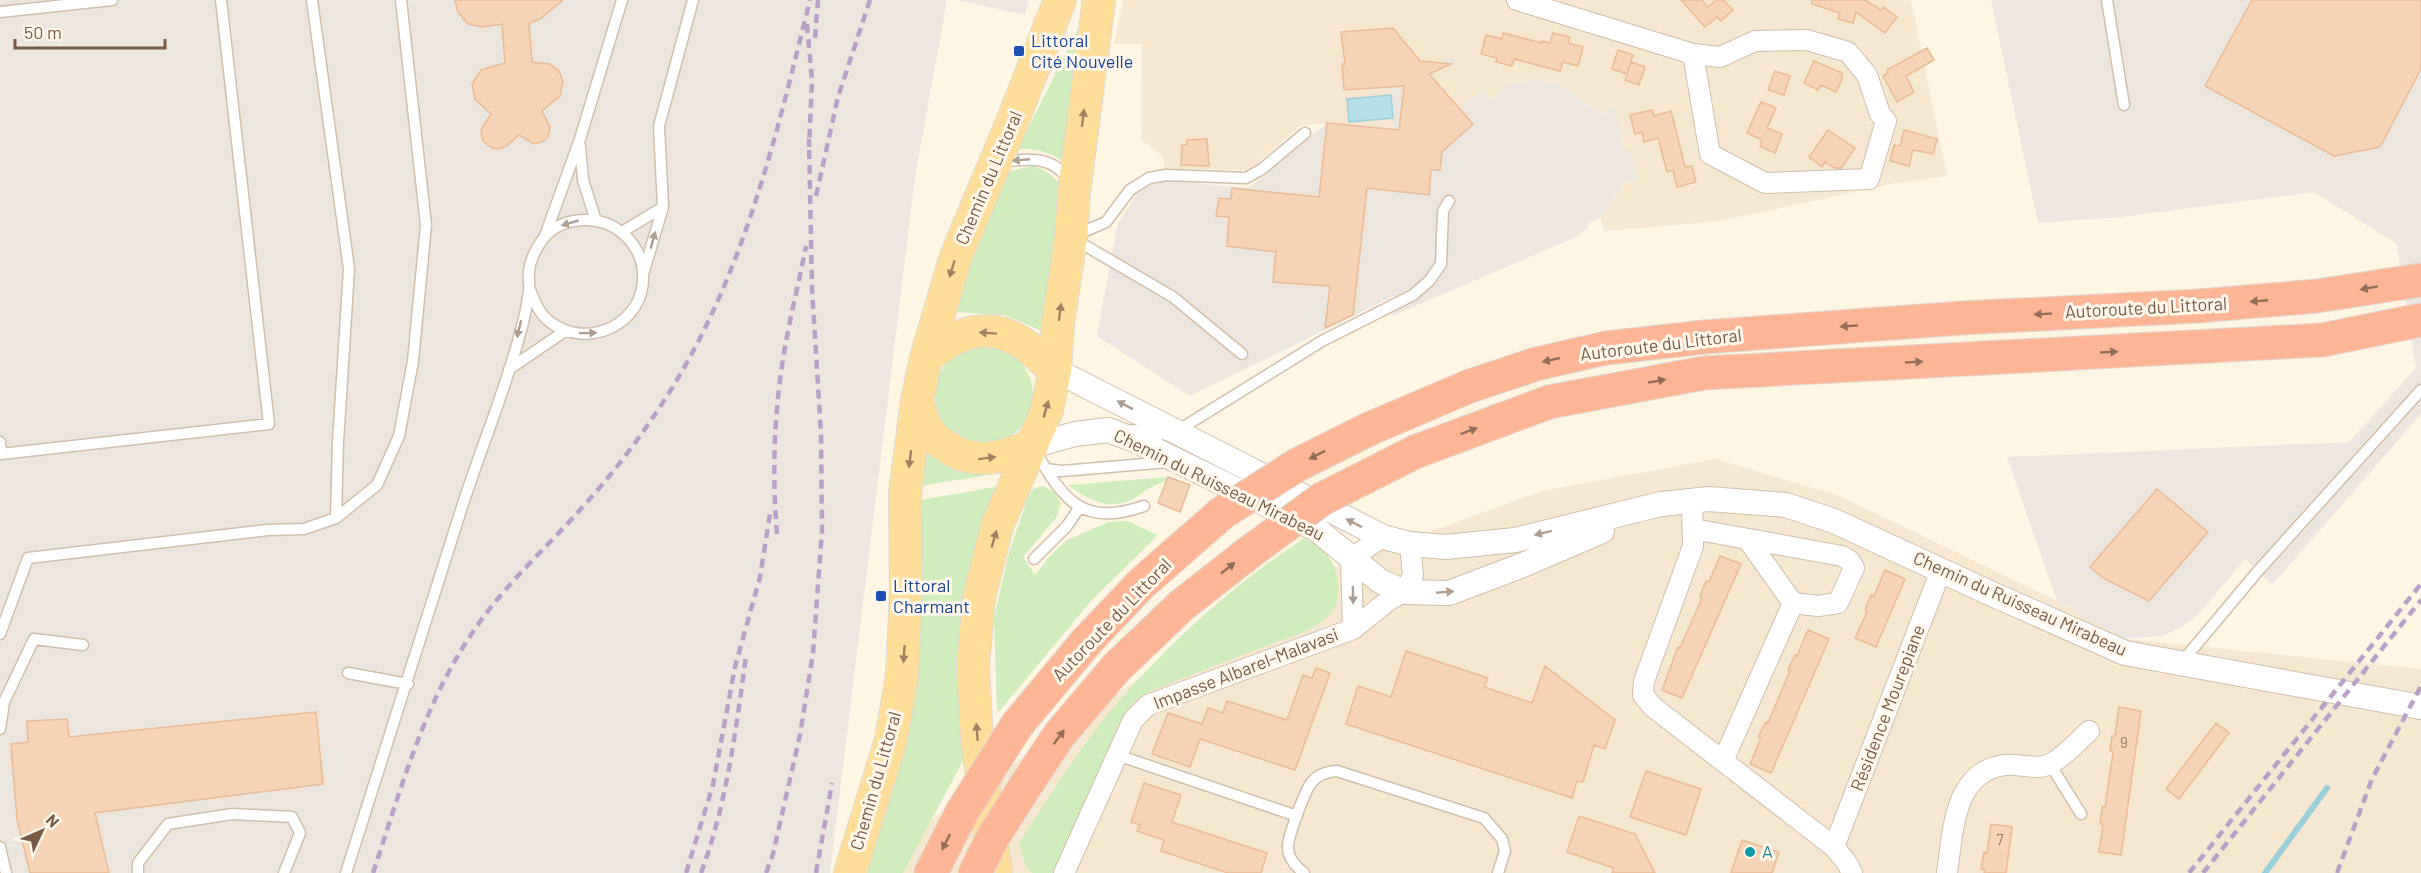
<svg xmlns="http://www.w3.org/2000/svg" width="2421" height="873" viewBox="0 0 2421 873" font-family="Barlow,sans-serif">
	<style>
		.residential { fill: #f6e7d1 }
		.industrial { fill: #ede6de }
		.green { fill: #d0edc0 }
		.water { fill: #b6dfe9; stroke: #9bcedb; stroke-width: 1.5 }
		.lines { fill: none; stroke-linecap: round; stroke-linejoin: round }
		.stream { stroke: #9bcedb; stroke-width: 6 }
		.building { fill: #f5d4b8; stroke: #e9bb97; stroke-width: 1.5 }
		.service-casing { stroke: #d2bfab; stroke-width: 13 }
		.minor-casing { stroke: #d2bfab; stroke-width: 22 }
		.tertiary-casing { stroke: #d2bfab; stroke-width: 26 }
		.primary-casing { stroke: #dfd8d3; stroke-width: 34 }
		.motorway-casing { stroke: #dfd8d3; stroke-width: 35 }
		.service { stroke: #fff; stroke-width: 10 }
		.minor { stroke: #fff; stroke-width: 20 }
		.tertiary { stroke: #fff; stroke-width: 24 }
		.primary { stroke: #ffde99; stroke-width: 32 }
		.motorway { stroke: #fdb595; stroke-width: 33 }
		.rail { stroke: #b8a0c8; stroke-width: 4.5; stroke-dasharray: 9 6; stroke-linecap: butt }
		.motorway-bridge-casing { stroke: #dfd8d3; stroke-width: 35; stroke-linecap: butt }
		.motorway-bridge { stroke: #fdb595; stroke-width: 33 }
		.oneway { fill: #a08260 }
		.oneway2 { fill: #ae9d91 }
		.oneway3 { fill: #936d57 }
		.transit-dot { fill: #1a4fb4; stroke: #fff8eb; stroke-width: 2 }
		.culture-dot { fill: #0f9aa8; stroke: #fff8eb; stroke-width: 2 }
		.labels { text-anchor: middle; stroke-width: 6; stroke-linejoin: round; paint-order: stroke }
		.number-label { font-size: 15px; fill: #977963 }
		.transit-label { font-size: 18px; fill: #164399; stroke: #fff8eb; text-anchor: start }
		.street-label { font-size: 18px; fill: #785b47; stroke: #fff8eb }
		.culture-label { font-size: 18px; fill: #0d838f; stroke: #fff8eb; text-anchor: start }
	</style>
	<rect width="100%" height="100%" fill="#fef5e3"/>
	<path class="residential" d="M1123,0H1911L1947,176L1891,184L1720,221L1605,231L1600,218L1625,183L1637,180L1623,147L1614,108L1602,114L1558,84L1492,101L1482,90L1459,109L1434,79V71L1451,58L1442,62L1419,61L1393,129L1327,123L1300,126L1256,164L1245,170L1165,169L1162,156L1141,140L1142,44H1114Z
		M1715,459L1840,496L2057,601L2125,639L2421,669V873H853L1269,590L1542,491Z"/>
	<path class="industrial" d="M0,0H947L915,177L830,873H0Z
		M957,0H1029L1025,15Z
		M1991,0H2421V414L2272,585L2245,559L2199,614L2183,626L2163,636L2125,639L2057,601L2007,457L2349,442L2416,368L2397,244L2314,192L2121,217L2038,223Z
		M1388,43L1419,61L1442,62L1452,57L1454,63L1435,71L1434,79L1459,108L1482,90L1492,101L1506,86L1532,80L1558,84L1602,114L1614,107L1623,147L1630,151L1637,180L1625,183L1600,218L1589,223L1588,228L1576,237L1392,316L1394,296L1190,396L1097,336L1117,226L1136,195L1154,182L1161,180L1249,188L1327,123L1393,129Z"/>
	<path class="green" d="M1082,20L1069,165C1052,153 1040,148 1018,149Z
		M1033,166C1049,171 1059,179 1064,195L1042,331L1005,315L955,312L962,273L1001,179L1010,171Z
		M935 395a49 49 0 1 1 98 0a49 49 0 1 1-98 0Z
		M924,447L1009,467L1007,472L920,486Z
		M1168,477L1167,481C1151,485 1146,491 1133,499C1110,512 1087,499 1068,485Z
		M1001,486L967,753L903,873H864L920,500Z
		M1044,486L1054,492L1061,504L1056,518L1023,557L1035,575L1048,558L1067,540L1109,522L1127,521L1158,535L1091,601L997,714L994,619L1008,556L1028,497L1034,488Z
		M1304,538C1312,543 1324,548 1329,557C1339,572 1343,600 1330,614C1313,632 1283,639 1260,648C1223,663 1185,677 1148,692L1136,700L1123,715L1053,873H1032L1025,864L1019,843C1049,797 1078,750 1113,708C1168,643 1233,585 1304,538Z"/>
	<path class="water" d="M1391,95L1393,118L1349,122L1347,99Z"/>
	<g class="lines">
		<path class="stream" d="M2265,873L2327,788"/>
	</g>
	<path class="building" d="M455,0H563L540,19L529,23L532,62L550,64L559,71L563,81L560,96L542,111L550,127L548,137L544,141L534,144L519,135L507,146L497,149L492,148L483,141L481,130L491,114L475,99L472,84L481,70L505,63L502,24L482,27L468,24L458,12Z
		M1681,0H1702L1708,7L1716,0H1723L1733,10L1721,21L1717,17L1705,27Z
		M1812,0H1865L1881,10L1883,7L1897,17L1885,33L1856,12L1853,23L1838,19L1840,13L1812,4Z
		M2252,0H2421V69L2380,147L2334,156L2205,86Z
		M1393,28L1420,61L1451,64L1429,74L1473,124L1442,152L1440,170H1431L1429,195L1367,188L1353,315L1325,328L1330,286L1273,282L1276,252L1227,246L1229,217L1216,216L1219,198L1231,199L1232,188L1319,197L1327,123L1399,130L1404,86L1344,90L1342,64H1345L1341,32Z
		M1503,33L1542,43V41L1550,43L1553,33L1570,37L1568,43L1583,47L1578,66L1563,62L1560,71L1514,59L1512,66L1496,62L1497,58L1481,54L1486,35L1502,39Z
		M1927,48L1934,60L1906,76L1914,92L1897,102L1883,76L1888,73L1887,70Z
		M1618,50L1633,55L1627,74L1612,69Z
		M1814,61L1842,73V79L1836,92L1821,85L1818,90L1804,83Z
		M1631,62L1645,67L1639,85L1625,80Z
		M1775,71L1790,76L1784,95L1768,90Z
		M1761,102L1776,108L1767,128L1782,134L1775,153L1760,146L1762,140L1747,133Z
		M1652,110L1654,116L1671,111L1685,167L1692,166L1696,182L1677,187L1673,170L1667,172L1658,138L1644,142L1642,132L1635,134L1630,115Z
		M1828,130L1855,148L1841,168H1834L1825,162L1822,167L1809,157Z
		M1904,130L1937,139L1933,154L1913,150L1909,166L1890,161L1894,145L1900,146Z
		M1207,139L1209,166L1181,165L1182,145H1187V140Z
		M1168,477L1190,485L1180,512L1158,503Z
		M2157,489L2208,532L2149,601L2103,578L2090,567Z
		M1720,556L1741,564L1682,698L1662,690L1678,647L1680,648L1702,598L1700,596L1706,581L1709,582Z
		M1885,570L1905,579L1876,647L1855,638L1867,612L1865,610L1871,595L1874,596Z
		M1808,630L1829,639L1771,773L1750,764L1761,738L1758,737L1766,722L1768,723L1790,671L1788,670L1795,655L1797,656Z
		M1406,651L1488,678L1484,687L1532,703L1545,666L1615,720L1605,749L1594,745L1583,782L1577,781L1572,798L1346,724L1358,686L1391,697Z
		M1316,668L1330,673L1295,770L1200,739L1190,767L1152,754L1168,713L1202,724L1208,708L1223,713L1227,701L1287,720L1303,675L1312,678Z
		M2119,707L2141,711L2121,855L2099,852L2103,824H2100L2102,807H2105L2113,752L2110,751L2112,736H2115Z
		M316,712L323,784L95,813L109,873H30L17,819L11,744L28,742L27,721L67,719L69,737Z
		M2216,723L2229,733L2179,799L2166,789Z
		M1646,771L1701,789L1686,835L1630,817Z
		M1144,783L1181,795L1172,822L1267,853L1261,873H1228L1161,851L1164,840L1137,831L1140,825L1131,822Z
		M1579,816L1635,834L1655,873H1612L1614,868L1567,852Z
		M1991,824L2012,827L2006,873H1984L1985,870L1981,869L1984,852L1987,853Z
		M1742,840L1779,852L1772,873H1731Z"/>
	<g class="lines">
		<g class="service-casing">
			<path id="service" d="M312,0L349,269L338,442L336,518
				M2107,0L2124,105
				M0,12L112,0
				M580,146L583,180L596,221
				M1000,162C1026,159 1053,154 1069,181
				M622,232L663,207
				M545,236L580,139L622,0
				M1074,236L1106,222L1130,190L1149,178L1166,175L1246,178L1262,169L1305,133
				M1074,239L1173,297L1242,354
				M644,271L663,207L659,126L693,0
				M509,369L565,331
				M1132,430L1169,435L1177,431L1322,341L1413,295L1429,281L1441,264L1443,211L1449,201
				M0,442L1,454L269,424L221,0
				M1036,452C1064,501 1083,527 1144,506
				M1046,469L1062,471L1168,462
				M1034,559L1067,526L1079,508
				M0,634L28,558L268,530L304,529L336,518L377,485L399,436L413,361L426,225L401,0
				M2181,663L2258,571L2421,390
				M348,673L408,684
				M0,729L4,702L34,639L83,645
				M1117,755L1297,816
				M2050,764L2081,814
				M0,847L6,873
				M138,873V863L168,824L232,814L292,817L300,833L284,873
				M346,873C385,752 423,631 461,510C476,463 494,418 509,371C517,346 526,317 529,291C530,284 528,278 529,271C530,260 536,249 542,240C560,216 599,214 621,232C634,242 643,258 643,274C646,323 588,351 550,322C539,314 535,302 530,290
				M1304,873C1295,866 1287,857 1288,845C1289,834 1305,791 1311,783C1318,774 1327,772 1337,771L1484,818L1502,839L1505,851L1498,873"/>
		</g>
		<g class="minor-casing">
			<path id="minor" d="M1517,0L1693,54L1720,57L1755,41L1807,40L1848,52L1867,75L1880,114L1886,121L1869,179L1765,183L1710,154L1693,54
				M1692,501L1693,546L1644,681L1643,695L1653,707L1834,847L1847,863L1852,873
				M1693,529L1842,556L1850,561L1854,568L1838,603L1818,606L1793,603L1723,761
				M1748,540L1793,603
				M1353,629L1351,558L1383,537
				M1834,847L1941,570
				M1064,873L1133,720L1148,705L1353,629L1389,600L1404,592L1413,576L1410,544
				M1947,873C1953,833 1953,771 2005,765C2019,763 2036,771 2050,764C2064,757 2078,741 2089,731"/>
		</g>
		<g class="tertiary-casing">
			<path id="tertiary" d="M1055,370L1383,537L1410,544L1446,547L1515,540L1661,504L1709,499L1786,505L1834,521L1992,594L2125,653L2421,707
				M1032,446L1075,434L1108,430L1137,441L1316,529L1380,581L1404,592L1449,593L1523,565L1602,531"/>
		</g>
		<g class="primary-casing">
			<path id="primary" d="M926,358C954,335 984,320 1019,341C1032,348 1043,361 1055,370
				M917,401C920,410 922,420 927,428C931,436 939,442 947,447C975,466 1003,457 1032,446
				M850,873L891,740L902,676L906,592L905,493L917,401L926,358L956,256L1011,125L1060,0
				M996,873L977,739L973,666L979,598L997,526L1047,410L1055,370L1058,323L1071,237L1074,192L1099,0"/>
		</g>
		<g class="motorway-casing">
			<path id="motorway" d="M1369,429L1470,386L1536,364L1606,348L1704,337L1962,318L2198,306L2317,296L2421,280
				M1415,452L1549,402L1704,373L2322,340L2421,320
				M1017,725L1087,641L1141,584
				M1026,785L1060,734L1117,667L1182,605
				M931,873L962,812"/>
		</g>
		<use href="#service" class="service"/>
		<use href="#minor" class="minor"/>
		<use href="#tertiary" class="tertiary"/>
		<use href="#primary" class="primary"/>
		<use href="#motorway" class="motorway"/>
		<path class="rail" d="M807,24L812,80L809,147
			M815,38L818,0
			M816,196L838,97L870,0
			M777,534C772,476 774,416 783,359C789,321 799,283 806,246
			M373,873C401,789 425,699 477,626C506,584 545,549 579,511C612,475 641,437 667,396C744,275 776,137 810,0
			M686,873L713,785L735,667L760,577L770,514
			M701,873C727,803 736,729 746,656
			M766,873L773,854L800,735L813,653L822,531L821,434L812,288L809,139
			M816,873L832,783
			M2189,873L2421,584
			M2203,873L2421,600
			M2337,873L2372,779L2421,686"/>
		<g class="motorway-bridge-casing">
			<path id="motorway-bridge" d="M1141,584L1222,513L1297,465L1369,429
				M1182,605L1251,551L1322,499L1415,452
				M962,812L1017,725
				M975,873L992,839L1026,785"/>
		</g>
		<use href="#motorway-bridge" class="motorway-bridge"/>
	</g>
	<defs><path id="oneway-solid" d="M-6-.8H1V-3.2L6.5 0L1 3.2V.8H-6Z" transform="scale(1.5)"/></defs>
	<g class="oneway">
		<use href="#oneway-solid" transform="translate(1083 118) rotate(-83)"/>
		<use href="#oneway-solid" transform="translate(952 269) rotate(107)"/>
		<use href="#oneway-solid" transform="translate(1060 312) rotate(-82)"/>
		<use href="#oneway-solid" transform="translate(988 333) rotate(-176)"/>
		<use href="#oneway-solid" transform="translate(1046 409) rotate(-74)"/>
		<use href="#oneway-solid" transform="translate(987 458) rotate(-7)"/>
		<use href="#oneway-solid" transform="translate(910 459) rotate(97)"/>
		<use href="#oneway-solid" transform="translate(994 539) rotate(-74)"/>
		<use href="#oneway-solid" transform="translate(904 654) rotate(94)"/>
		<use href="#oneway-solid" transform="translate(977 732) rotate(-94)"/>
	</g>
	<g class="oneway2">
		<use href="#oneway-solid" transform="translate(1021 160) rotate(175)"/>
		<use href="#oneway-solid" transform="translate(570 223) rotate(164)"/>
		<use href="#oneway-solid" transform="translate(653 240) rotate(-74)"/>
		<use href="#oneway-solid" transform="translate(519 329) rotate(104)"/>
		<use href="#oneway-solid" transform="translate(588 333) rotate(-1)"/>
		<use href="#oneway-solid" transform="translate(1125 405) rotate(-153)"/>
		<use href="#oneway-solid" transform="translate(1354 523) rotate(-153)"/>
		<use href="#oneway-solid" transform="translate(1543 533) rotate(166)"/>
		<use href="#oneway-solid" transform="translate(1445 592) rotate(-5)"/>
		<use href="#oneway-solid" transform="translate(1353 595) rotate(89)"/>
	</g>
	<g class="oneway3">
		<use href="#oneway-solid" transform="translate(2369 288) rotate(170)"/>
		<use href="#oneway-solid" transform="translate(2259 301) rotate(175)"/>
		<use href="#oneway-solid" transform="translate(2043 314) rotate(177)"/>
		<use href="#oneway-solid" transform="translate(1849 326) rotate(176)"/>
		<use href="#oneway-solid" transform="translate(2109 352) rotate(-3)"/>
		<use href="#oneway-solid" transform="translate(1551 360) rotate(167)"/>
		<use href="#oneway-solid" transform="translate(1914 362) rotate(-3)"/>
		<use href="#oneway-solid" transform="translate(1657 381) rotate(-10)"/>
		<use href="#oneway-solid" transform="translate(1469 431) rotate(-21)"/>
		<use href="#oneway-solid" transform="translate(1317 455) rotate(153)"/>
		<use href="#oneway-solid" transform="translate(1228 568) rotate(-38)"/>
		<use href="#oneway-solid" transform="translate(1059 737) rotate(-54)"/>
		<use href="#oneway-solid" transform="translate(946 842) rotate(117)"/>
	</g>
	<g class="transit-dot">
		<rect x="1013" y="45" width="12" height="12" rx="3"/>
		<rect x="875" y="590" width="12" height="12" rx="3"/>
	</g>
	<circle class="culture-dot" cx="1750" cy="852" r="6"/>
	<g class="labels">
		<g class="number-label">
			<text x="2124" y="748">9</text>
			<text x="2000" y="845">7</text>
		</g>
		<g class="transit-label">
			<text x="1031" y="47">Littoral<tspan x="1031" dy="21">Cité Nouvelle</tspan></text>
			<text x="893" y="592">Littoral<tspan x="893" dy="21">Charmant</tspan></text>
		</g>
		<g class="street-label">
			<text transform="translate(989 178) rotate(-67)" y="6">Chemin du Littoral</text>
			<text transform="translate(2146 308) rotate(-3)" y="6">Autoroute du Littoral</text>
			<text transform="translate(1661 345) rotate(-7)" y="6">Autoroute du Littoral</text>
			<text transform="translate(1219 485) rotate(26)" y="6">Chemin du Ruisseau Mirabeau</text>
			<text transform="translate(2020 604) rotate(24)" y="6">Chemin du Ruisseau Mirabeau</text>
			<text transform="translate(1112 620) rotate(-46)" y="6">Autoroute du Littoral</text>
			<text transform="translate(1246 669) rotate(-21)" y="6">Impasse Albarel-Malavasi</text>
			<text transform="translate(1888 708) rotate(-69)" y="6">Résidence Mourepiane</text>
			<text transform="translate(876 781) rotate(-74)" y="6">Chemin du Littoral</text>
		</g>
		<g class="culture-label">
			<text x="1762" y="858">A</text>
		</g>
	</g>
	<g transform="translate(42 831) rotate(46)" stroke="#fff8eb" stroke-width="4.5" paint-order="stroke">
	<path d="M0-4.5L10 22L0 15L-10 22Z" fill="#785b47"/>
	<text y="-9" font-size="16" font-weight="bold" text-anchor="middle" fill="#785b47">N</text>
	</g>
	<path d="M15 39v9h150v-9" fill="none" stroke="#785b47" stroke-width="3"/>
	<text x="24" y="39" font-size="18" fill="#785b47" stroke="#fff8eb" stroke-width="4.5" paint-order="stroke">50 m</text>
</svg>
